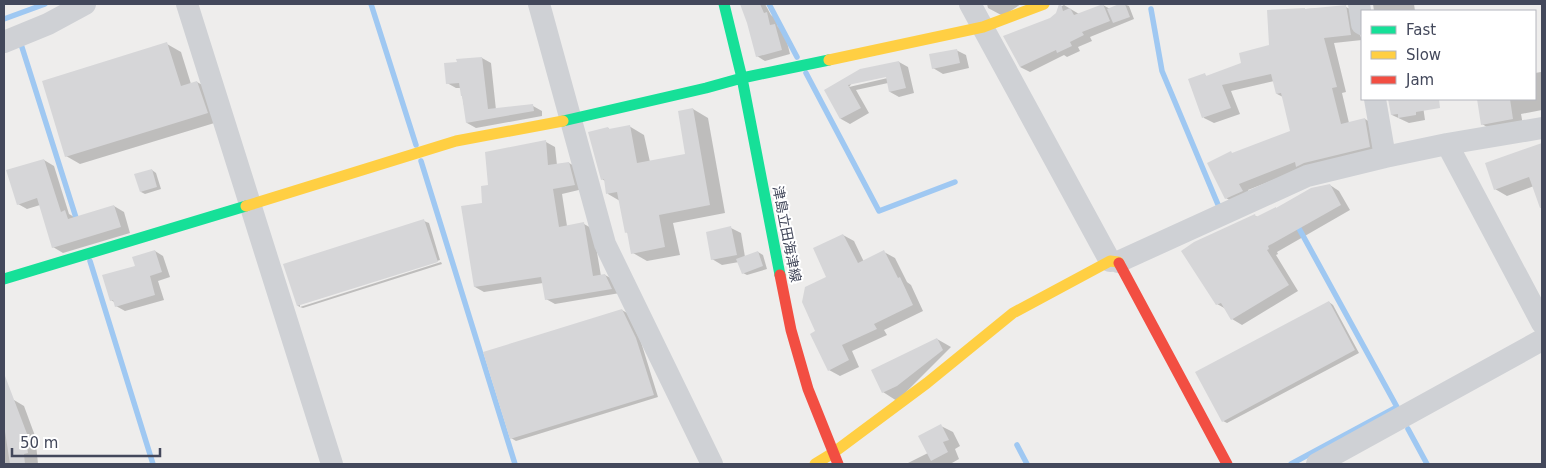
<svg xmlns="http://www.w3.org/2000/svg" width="1546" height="468" viewBox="0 0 1546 468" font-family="'DejaVu Sans','Noto Sans JP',sans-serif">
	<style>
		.shadow { fill: #0003; fill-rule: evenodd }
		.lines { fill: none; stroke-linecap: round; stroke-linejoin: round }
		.stream { stroke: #9fc8f2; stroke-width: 5.5 }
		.building { fill: #d6d6d8 }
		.street { stroke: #cfd1d5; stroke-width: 22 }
		.fast { stroke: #16e098; stroke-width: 11 }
		.slow { stroke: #ffcf43; stroke-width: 11 }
		.jam { stroke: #f24e42; stroke-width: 11 }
		.labels { text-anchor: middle; stroke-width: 4; stroke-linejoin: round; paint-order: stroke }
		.street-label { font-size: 14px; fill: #43485b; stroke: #fff }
	</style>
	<rect width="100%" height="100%" fill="#eeedec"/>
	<path class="shadow" d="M741,4H765L771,15L775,18L778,27L784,30L790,54L765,61L757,56L748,22Z
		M987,4H1021L1003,16L988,8Z
		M1123,4L1129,6L1134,19L1090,37L1092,41L1078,47L1080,51L1067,57L1064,55L1030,72L1020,67L1050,20L1057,14L1060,7L1064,5L1079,14L1103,5L1110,9Z
		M1373,4H1414L1415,11H1374Z
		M1346,7L1356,12L1359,33L1362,40L1334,43L1346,92L1342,93L1349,123L1365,119L1375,125L1380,153L1301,169L1248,190L1252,197L1236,204L1226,198L1234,154L1291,132L1283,97L1277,94L1274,81L1231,91L1240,114L1214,123L1204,118L1190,80L1205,75L1208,77L1243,64L1270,46L1305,9Z
		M167,44L181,52L191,84L197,82L211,90L221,121L80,164L66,156Z
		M956,50L966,55L969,68L943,74L933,68Z
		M482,58L491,63L496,110L533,106L542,111V116L476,128L467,123L461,88H456L447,83Z
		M899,62L908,67L914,93L899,97L890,92L888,83L856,90L869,113L850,124L841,119L825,90ZM891,74L892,77L849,87L852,83Z
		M1541,72L1542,110L1521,114L1523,125L1492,130L1482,124L1478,99H1535V73Z
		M1390,99H1422L1425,120L1409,123L1392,115Z
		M693,109L708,118L725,213L673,223L680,255L647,261L633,253L629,234L626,232L620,201L608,194L605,181L602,179L608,128L611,130L629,126L644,135L650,162L686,155L679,112Z
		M546,142L555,147L557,165L569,163L578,168L583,189L562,194L567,226L584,224L593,229L601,276L605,275L614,280L620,293L555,304L546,299L543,283L484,292L475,287L483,204L490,186Z
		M1542,145V195L1535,191L1534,186L1507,196L1495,189L1486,164Z
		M44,160L54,166L69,214L76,218L114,206L124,212L130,233L63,253L53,247L40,205L27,209L18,204Z
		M152,170L156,173L161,189L145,194L141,192Z
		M1330,185L1339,191L1350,210L1277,252L1278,254L1276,255L1298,291L1242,325L1232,319L1226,309L1217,304L1255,216L1258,217Z
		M424,221L429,223L440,260L300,304V307L298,306L285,265Z
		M731,228L741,233L745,257L758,252L763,255L767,269L747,275L743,273L739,262L722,265L712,259Z
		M843,235L854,241L864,262L884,252L895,258L907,282L911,285L923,311L884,330L887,335L852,351L859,367L840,376L829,370L816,332L828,278Z
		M155,251L163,256L170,277L158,281L164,300L125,311L116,306L114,302L111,300Z
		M441,262L442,264L303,308L300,307Z
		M1329,302L1333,305L1359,353L1227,423L1223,421Z
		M622,310L627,313L641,342L658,397L516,441L511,438Z
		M937,339L951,347L897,401L883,392Z
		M14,400L24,406L38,444H36L38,464H4V401Z
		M941,426L953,432L960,446L955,449L959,459L952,463L953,464H906L928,453Z"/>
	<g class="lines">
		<path class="stream" d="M371,4L416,145
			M769,4L797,57
			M1151,9L1162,71L1219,207L1221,206
			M4,19L45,4
			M20,41L78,224
			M806,73L879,211L955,182
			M421,161L515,464
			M90,261L153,464
			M1408,429L1427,464
			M1017,445L1027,464
			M1291,464L1397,407L1296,223"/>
	</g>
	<path class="building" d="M740,4H760L764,13L767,12L770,25L775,24L782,50L756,57L747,23Z
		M1059,4H1061L1063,11L1070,8L1074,15L1103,4L1110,21L1082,32L1084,35L1070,42L1072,46L1057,53L1056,50L1020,67L1003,36L1050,18L1056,13Z
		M1119,4H1125L1130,17L1113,23L1107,9Z
		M1346,5L1351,35L1324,38L1337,87L1332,88L1341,124L1365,118L1370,147L1304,163L1296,167L1295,162L1239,184L1243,191L1225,199L1207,163L1231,151L1232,153L1290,131L1281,93L1276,94L1271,74L1222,85L1231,108L1202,118L1188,79L1205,73L1206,76L1241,63L1239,53L1269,45L1267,10L1305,8V9Z
		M167,42L181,86L197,81L208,113L65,157L42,81Z
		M957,49L960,63L932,69L929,54Z
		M482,57L488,109L533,104L534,111L466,123L462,96H461L459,83L446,84L444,63L457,62L456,59Z
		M899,61L906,88L889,92L886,77L848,85L861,108L840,119L824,90L860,69Z
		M1388,99H1439L1440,108L1416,112V115L1398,118V114L1391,115Z
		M1477,99H1510L1513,119L1481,125Z
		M693,108L710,205L659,215L665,247L631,254L627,232L625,233L617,192L606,194L604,179L601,180L588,132L608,127L609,129L630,125L637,163L685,154L678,111Z
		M546,140L548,165L569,162L575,185L553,189L559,227L584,222L593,276L605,274L612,289L545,300L541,277L474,287L461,206L482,203L481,186L488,185L485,152Z
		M1542,143V208H1540L1529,177L1494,190L1485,163Z
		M44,159L61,212L65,210L68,219L114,205L121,227L52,248L37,198L17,205L6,170Z
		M152,169L157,187L140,192L134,174Z
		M1330,184L1341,205L1268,246L1269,249L1267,250L1289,285L1231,320L1221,303L1216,305L1181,251L1194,242L1255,214L1256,217L1276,207V208L1311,188Z
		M424,219L438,262L297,306L283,264Z
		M731,226L737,255L711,260L706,232Z
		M843,234L858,263L884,250L898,278L900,277L913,305L874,324L877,329L842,345L849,360L828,371L810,334L815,331L802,302L805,287L826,277L813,248Z
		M155,250L162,272L150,276L155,295L115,307L113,300L110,301L102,275L135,266L132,257Z
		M758,251L763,266L742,274L736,259Z
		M1329,301L1355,350L1222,422L1195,372Z
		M622,309L636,338L654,395L510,439L483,352Z
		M937,338L943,350L897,386L882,393L871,370Z
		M4,376H5L29,439H26L28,453L24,454L25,464H10L4,425Z
		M941,424L949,440L943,442L948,452L931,461L918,436Z"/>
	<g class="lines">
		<path class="street" d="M187,4L332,464
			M539,4L605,244L712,464
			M970,4L1110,261
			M1359,4L1362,24
			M4,42L48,24L85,4
			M1375,99L1385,157
			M1447,144L1542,128
			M1118,262L1307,176L1385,157L1447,144L1542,323
			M1317,464L1542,340"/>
		<path class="fast" d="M724,4L742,78L780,275
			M563,121L706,88L742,78L829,60
			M4,279L246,206"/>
		<path class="slow" d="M829,60L983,27L1044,4
			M246,206L456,141L563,121
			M815,464L833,453L927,383L1013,313L1110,261L1118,262L1119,263"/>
		<path class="jam" d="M1119,263L1227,464
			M780,275L791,330L808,389L838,464"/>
	</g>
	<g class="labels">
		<g class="street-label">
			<text transform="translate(787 234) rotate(79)" y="5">津島立田海津線</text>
		</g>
	</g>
	<rect width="1546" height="468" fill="none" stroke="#43485b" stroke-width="10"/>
	<rect x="1361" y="10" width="175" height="90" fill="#ffffff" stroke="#b4b6bd"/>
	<rect x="1371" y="26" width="25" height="8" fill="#16e098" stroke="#b4b6bd"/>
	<text x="1406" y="35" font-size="15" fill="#43485b">Fast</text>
	<rect x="1371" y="51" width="25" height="8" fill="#ffcf43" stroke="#b4b6bd"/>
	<text x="1406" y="60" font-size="15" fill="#43485b">Slow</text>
	<rect x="1371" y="76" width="25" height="8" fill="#f24e42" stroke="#b4b6bd"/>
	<text x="1406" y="85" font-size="15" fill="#43485b">Jam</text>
	<path d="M12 448v8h148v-8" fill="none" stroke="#43485b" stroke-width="2.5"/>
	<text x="20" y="448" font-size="15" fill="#43485b" stroke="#ffffff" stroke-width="4" paint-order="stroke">50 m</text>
</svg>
